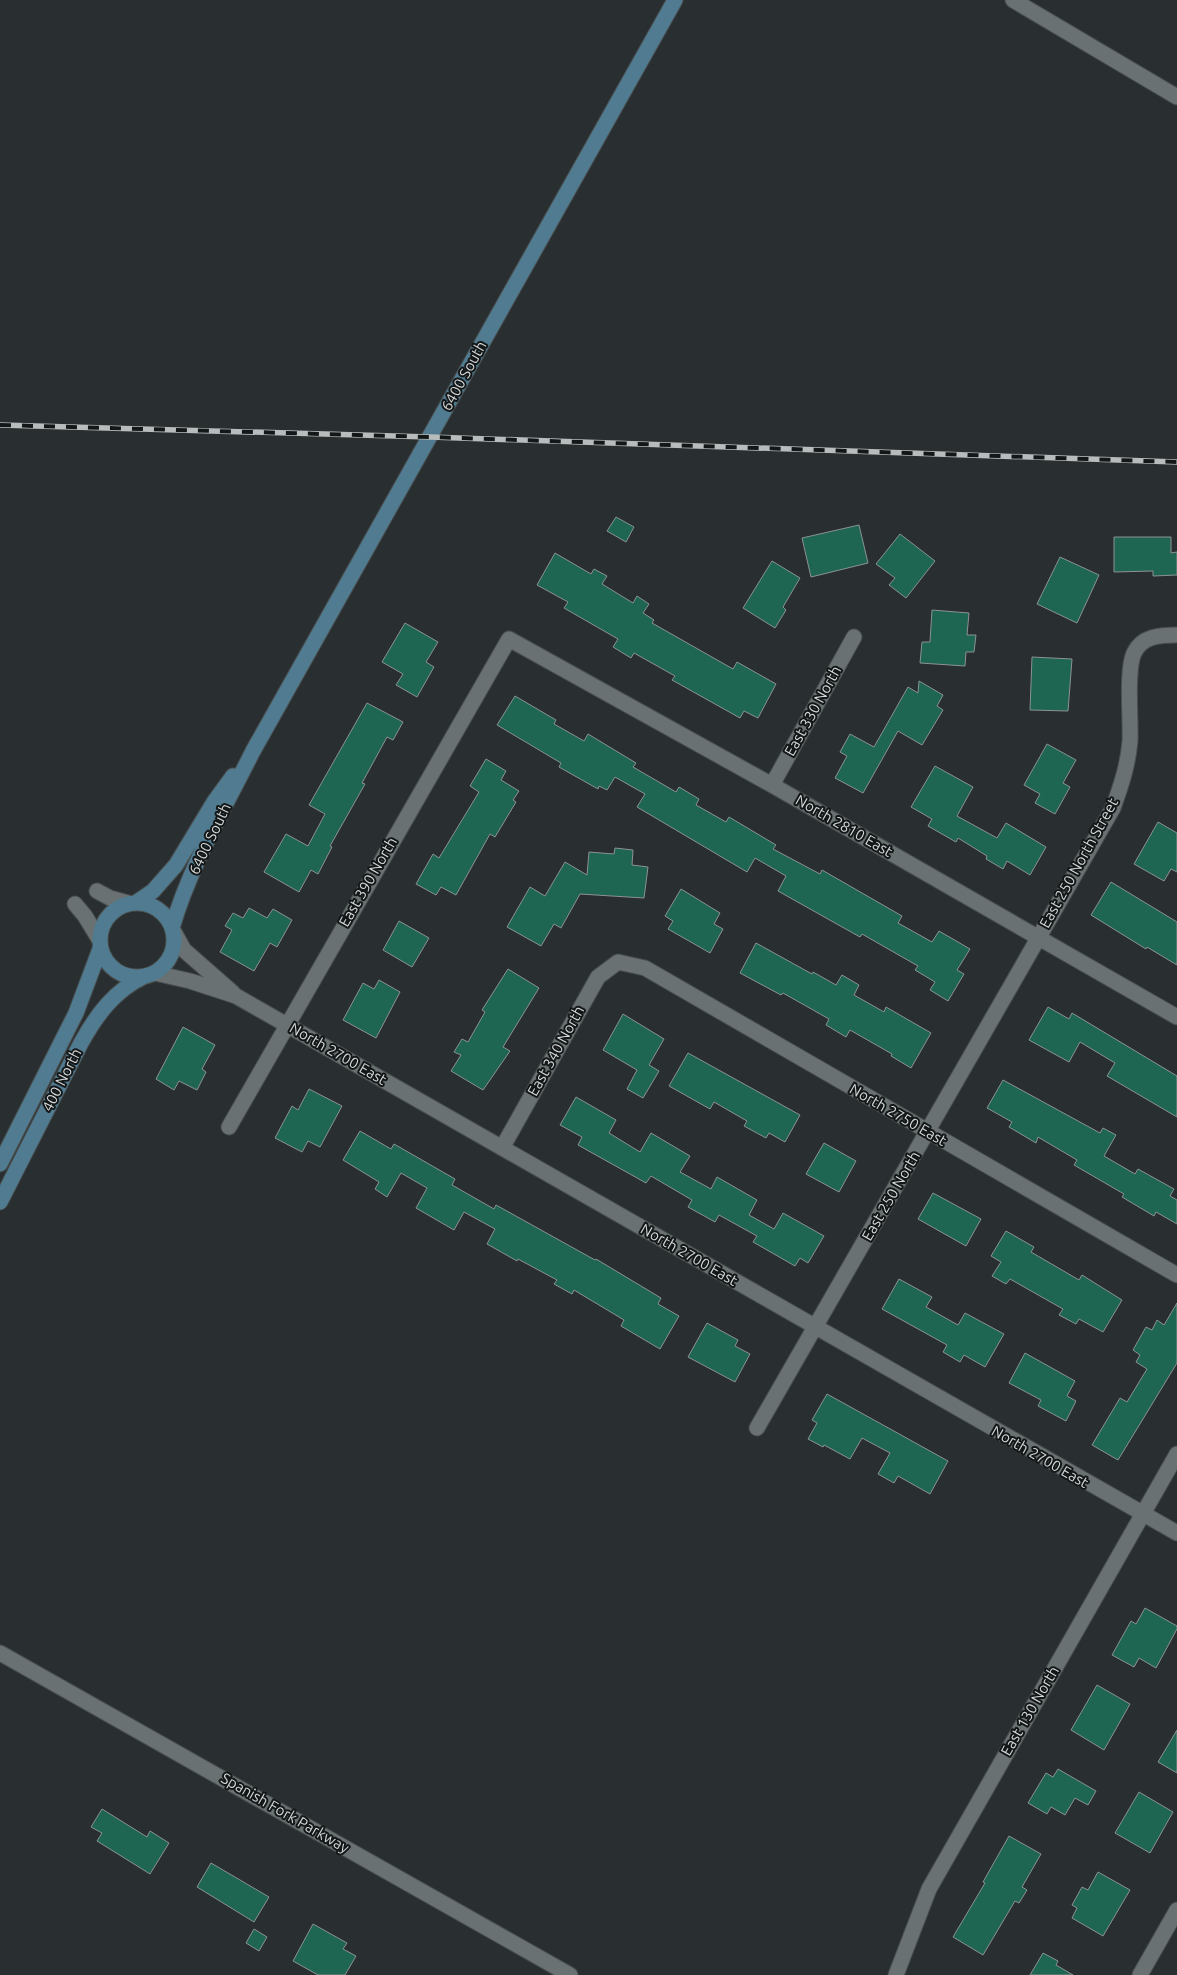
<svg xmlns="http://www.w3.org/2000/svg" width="1177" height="1975" viewBox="0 0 1177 1975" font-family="Ubuntu,sans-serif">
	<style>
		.building { fill: #1e6552; stroke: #8c9390 }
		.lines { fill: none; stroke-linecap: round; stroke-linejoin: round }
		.minor-casing { stroke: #484d4e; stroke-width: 17 }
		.tertiary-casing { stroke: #484d4e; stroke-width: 17 }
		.secondary-casing { stroke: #484d4e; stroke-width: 17 }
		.minor { stroke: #6a7172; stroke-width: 15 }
		.tertiary { stroke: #6a7172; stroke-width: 15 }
		.secondary { stroke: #507b90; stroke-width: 15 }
		.rail-casing { stroke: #b8bcbd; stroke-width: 5.5 }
		.rail { stroke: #141717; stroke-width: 4; stroke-dasharray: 11; stroke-linecap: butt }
		.labels { text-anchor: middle; stroke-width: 4; stroke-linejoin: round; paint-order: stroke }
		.street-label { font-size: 15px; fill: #d5d9da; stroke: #141717 }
	</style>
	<rect width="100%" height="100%" fill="#292f30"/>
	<path class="building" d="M616,517L634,527L626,542L607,531Z
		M859,525L868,563L811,577L802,538Z
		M900,534L935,561L906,598L889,585L895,578L876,564Z
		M1114,537H1171V553L1177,552V575L1153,576V571L1114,572Z
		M555,553L591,574L594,569L607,576L602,584L633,603L637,596L649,604L643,613L654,620L652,623L733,669L737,662L776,684L758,718L744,711L740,718L672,680L675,676L634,653L631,658L613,647L618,639L564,608L568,602L537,585Z
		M1060,557L1099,575L1077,623L1037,604Z
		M772,561L800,578L783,607L786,610L775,628L743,608Z
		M932,610L969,613L967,635H976L974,652H966L965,666L920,663L922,642H930Z
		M405,623L438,642L426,662L434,667L417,697L396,685L403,674L382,662Z
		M1032,657L1072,659L1068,711L1030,710Z
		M919,681L943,695L937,706L943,710L922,745L898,731L863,793L835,778L847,756L840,752L850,734L874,747L908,687L918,693Z
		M515,696L556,720L554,724L584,741L588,734L636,763L633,767L676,792L679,787L699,799L696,805L726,822L729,817L776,845L773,849L820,874L822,870L902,916L898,923L932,942L939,931L970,949L957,970L964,974L948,1001L930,990L935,982L915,970L918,966L862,934L860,937L778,891L786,876L755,858L747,872L637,807L645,794L615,777L607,790L599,786L598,789L559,767L561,763L497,725Z
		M367,703L403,722L393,740L387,737L362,783L365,784L330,846L332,847L318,874L311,870L299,892L264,872L286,834L308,846L325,814L309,805Z
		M1047,744L1076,760L1063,783L1070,787L1055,814L1035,803L1040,794L1024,785Z
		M486,759L506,771L501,780L519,791L513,800L516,802L495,837L490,834L456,895L441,887L436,895L416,884L433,854L439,858L479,792L470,786Z
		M935,766L973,787L957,816L997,838L1006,823L1046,847L1030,875L1007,861L1003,869L986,859L987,856L958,838L956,842L928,826L932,819L911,807Z
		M1158,822L1177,833V872L1171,869L1164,881L1134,864Z
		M615,848L633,850L632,865L648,867L644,898L580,894L561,928L554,924L541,946L507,927L530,887L545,896L565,862L587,875L589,852L614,854Z
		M1111,882L1177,922V965L1147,947L1146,949L1091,915Z
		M681,889L720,913L714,924L723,929L710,953L668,929L673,921L665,916Z
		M249,908L267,918L273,909L292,920L277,947L270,943L254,971L220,952L232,930L225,926L233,913L243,918Z
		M399,921L429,938L412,967L383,950Z
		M756,943L812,974L813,972L836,985L842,975L859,985L854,995L884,1012L886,1007L931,1033L911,1068L891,1056L892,1054L850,1030L846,1037L826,1025L829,1019L783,993L781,995L740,973Z
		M508,969L539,988L503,1047L510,1051L483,1090L451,1071L461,1055L454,1052L462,1039L468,1042L485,1012L482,1010Z
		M379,980L400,992L376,1038L343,1020L363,983L374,989Z
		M1048,1007L1069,1019L1072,1013L1177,1076V1117L1107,1076L1115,1063L1080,1042L1069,1062L1029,1040Z
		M623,1014L664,1039L649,1065L659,1071L643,1098L627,1089L637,1070L603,1050Z
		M183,1027L215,1045L202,1069L206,1072L197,1090L179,1081L174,1090L156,1079Z
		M688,1053L800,1115L785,1142L769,1133L766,1138L744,1126L747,1121L714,1102L710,1109L669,1086Z
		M1003,1080L1100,1133L1103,1128L1116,1135L1104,1156L1135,1174L1138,1169L1174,1189L1170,1196L1177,1200V1224L1156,1212L1154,1216L1122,1197L1124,1194L1074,1165L1077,1160L1038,1137L1036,1143L1009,1127L1012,1122L987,1108Z
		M309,1089L342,1106L320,1147L308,1141L302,1152L275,1138L292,1106L298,1110Z
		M576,1097L616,1120L609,1133L640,1152L651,1133L690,1156L680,1172L711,1189L717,1177L757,1200L749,1215L774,1229L783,1213L824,1236L808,1263L800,1258L795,1266L753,1242L757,1236L719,1215L715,1222L688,1207L692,1200L651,1176L646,1183L578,1145L582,1137L560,1125Z
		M360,1131L391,1149L394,1144L455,1179L452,1185L494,1209L496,1205L595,1260L596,1259L661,1298L658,1304L679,1316L660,1349L621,1326L624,1320L574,1290L572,1294L554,1284L557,1280L518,1259L517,1261L487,1244L495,1229L464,1212L454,1230L416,1208L427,1188L401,1173L387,1197L375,1189L379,1182L343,1160Z
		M824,1143L856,1161L839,1192L806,1174Z
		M933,1193L981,1219L966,1246L918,1219Z
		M1006,1231L1034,1247L1031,1252L1079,1280L1082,1275L1122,1300L1103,1332L1079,1319L1076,1324L1059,1315L1063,1309L1010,1279L1006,1284L992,1276L1001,1262L991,1256Z
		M899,1279L932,1297L926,1307L958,1325L965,1313L1004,1334L985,1367L964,1355L960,1362L943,1352L947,1345L882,1309Z
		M1177,1303V1363L1118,1460L1092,1445L1120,1398L1127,1402L1147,1369L1136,1362L1140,1355L1133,1350L1146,1327L1152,1330L1157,1320L1164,1325Z
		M707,1323L738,1340L735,1346L750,1354L735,1382L688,1357Z
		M1025,1353L1075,1381L1067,1396L1076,1401L1066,1421L1038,1406L1041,1400L1009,1383Z
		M827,1394L948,1461L930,1494L898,1476L894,1483L878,1474L890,1453L862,1438L850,1459L824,1445L823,1447L808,1439L817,1423L812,1420Z
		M1145,1608L1177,1626V1629L1156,1668L1139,1658L1134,1667L1112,1655L1131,1621L1136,1624Z
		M1097,1685L1130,1704L1104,1750L1071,1730Z
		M1177,1730V1773L1158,1762Z
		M1058,1769L1096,1791L1088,1805L1075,1798L1065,1815L1051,1807L1047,1814L1028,1803L1046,1773L1053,1777Z
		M1139,1792L1173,1812L1150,1853L1115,1833Z
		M102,1809L147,1837L150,1831L169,1843L150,1874L97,1841L102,1833L91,1827Z
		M1009,1836L1041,1854L1022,1887L1027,1890L1019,1903L1015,1901L983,1955L953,1937L985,1883L983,1882Z
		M211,1863L269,1897L254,1922L197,1887Z
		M1098,1872L1130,1890L1103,1936L1072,1918L1077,1908L1072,1905L1082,1887L1088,1890Z
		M313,1924L347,1943L343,1949L356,1956L345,1975H318L293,1961Z
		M254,1929L267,1937L259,1951L246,1943Z
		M1043,1953L1058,1961L1056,1965L1073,1975H1030Z"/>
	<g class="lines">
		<g class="minor-casing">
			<path id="minor" d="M1013,0L1177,97
				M772,785L854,637
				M97,891L110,898L128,903
				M75,904L85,916L99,939
				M173,930L184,950L233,993
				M155,973L190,981L236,996L1177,1533
				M229,1127L509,639L772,785L1177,1017
				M502,1148L598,977L618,962L645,968L1177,1275
				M757,1428L1113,808C1121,786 1128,765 1130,741C1131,720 1126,670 1134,653C1142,636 1160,635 1177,635
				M896,1975L929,1889L1177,1454
				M1140,1975L1177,1910"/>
		</g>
		<g class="tertiary-casing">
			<path id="tertiary" d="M0,1653L570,1975"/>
		</g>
		<g class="secondary-casing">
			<path id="secondary" d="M137,902L153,891L176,865L214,802L233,776
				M100 940a37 37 0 1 1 74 0a37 37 0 1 1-74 0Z
				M172,928C190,866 224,809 253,751L675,0
				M0,1164L76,1013L100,949
				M0,1202L81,1043C97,1014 115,990 145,976"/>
		</g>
		<use href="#minor" class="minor"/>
		<use href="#tertiary" class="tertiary"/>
		<use href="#secondary" class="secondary"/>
		<g class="rail-casing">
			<path id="rail" d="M0,425L430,437L1177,462"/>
		</g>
		<use href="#rail" class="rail"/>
	</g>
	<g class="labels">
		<g class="street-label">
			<text transform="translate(464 376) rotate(-61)" y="5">6400 South</text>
			<text transform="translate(813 711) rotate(-61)" y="5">East 330 North</text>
			<text transform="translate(844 826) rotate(30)" y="5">North 2810 East</text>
			<text transform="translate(210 839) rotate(-64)" y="5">6400 South</text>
			<text transform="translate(1079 863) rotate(-61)" y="5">East 250 North Street</text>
			<text transform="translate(368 882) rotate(-60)" y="5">East 390 North</text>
			<text transform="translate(556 1051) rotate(-61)" y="5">East 340 North</text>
			<text transform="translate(338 1054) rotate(30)" y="5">North 2700 East</text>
			<text transform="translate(62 1080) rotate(-63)" y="5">400 North</text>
			<text transform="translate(898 1115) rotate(30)" y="5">North 2750 East</text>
			<text transform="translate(891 1196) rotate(-60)" y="5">East 250 North</text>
			<text transform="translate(689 1255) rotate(30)" y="5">North 2700 East</text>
			<text transform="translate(1040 1457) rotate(30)" y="5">North 2700 East</text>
			<text transform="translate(1030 1711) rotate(-60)" y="5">East 130 North</text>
			<text transform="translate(285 1813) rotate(30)" y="5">Spanish Fork Parkway</text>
		</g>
	</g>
</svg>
